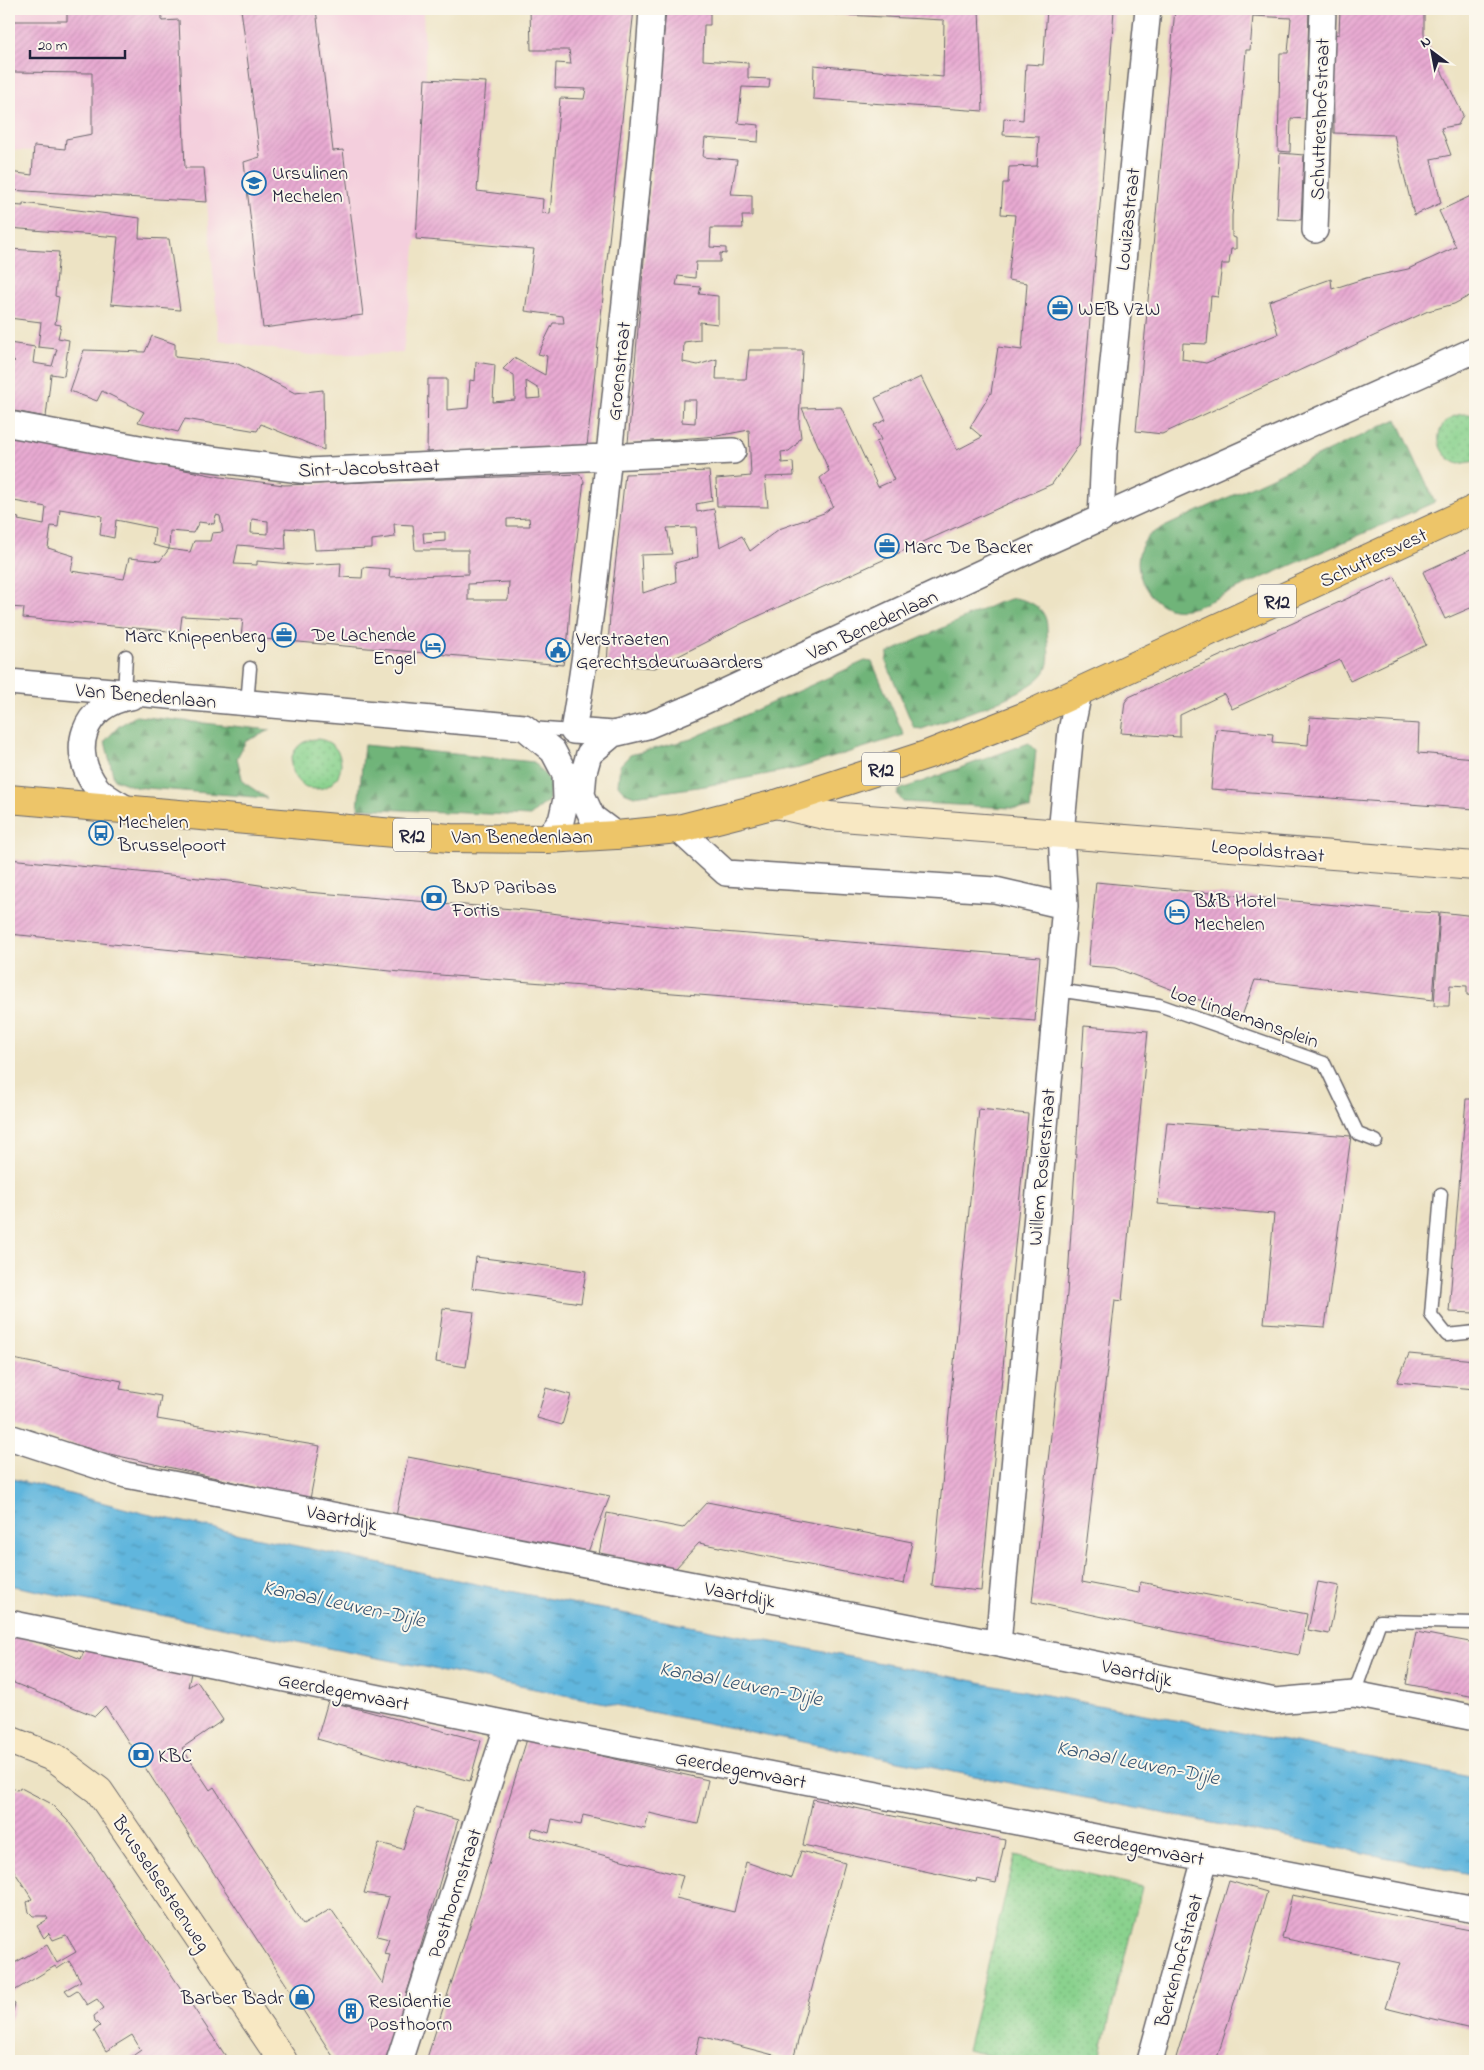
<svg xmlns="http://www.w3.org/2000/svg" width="1484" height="2070" viewBox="0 0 1484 2070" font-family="'Indie Flower',sans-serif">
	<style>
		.built { fill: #f4cfdd }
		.grass { fill: url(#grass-dots); stroke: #567a64 }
		.forest { fill: url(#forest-firs); stroke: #486b5a }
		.water { fill: url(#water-ripples); stroke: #416c8c }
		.building { fill: url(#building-hatch); fill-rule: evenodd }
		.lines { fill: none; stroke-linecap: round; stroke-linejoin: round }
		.lane-casing { stroke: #69666b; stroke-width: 15 }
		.street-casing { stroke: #69666b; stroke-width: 28 }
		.secondary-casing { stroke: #69666b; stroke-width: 30 }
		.primary-casing { stroke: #69666b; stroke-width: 30 }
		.lane { stroke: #fff; stroke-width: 12 }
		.street { stroke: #fff; stroke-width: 25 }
		.secondary { stroke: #f8e8c3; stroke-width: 28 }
		.primary { stroke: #edc569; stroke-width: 28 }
		.labels { text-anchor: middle; stroke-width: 4; stroke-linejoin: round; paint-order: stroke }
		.shield { fill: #fbf7ec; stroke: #636270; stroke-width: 1 }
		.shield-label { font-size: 19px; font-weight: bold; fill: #22223b }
		.street-label { font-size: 20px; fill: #22223b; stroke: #fbf7ec }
		.poi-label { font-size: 20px; fill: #22223b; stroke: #fbf7ec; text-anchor: start }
		.water-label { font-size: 21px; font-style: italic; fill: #385674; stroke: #fbf7ec }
	</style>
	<defs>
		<pattern id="grass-dots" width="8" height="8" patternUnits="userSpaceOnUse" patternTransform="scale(1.25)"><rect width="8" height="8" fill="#8ad28e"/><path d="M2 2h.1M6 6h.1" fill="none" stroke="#77b47b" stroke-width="1.8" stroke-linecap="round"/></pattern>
		<pattern id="forest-firs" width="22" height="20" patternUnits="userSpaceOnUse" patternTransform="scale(1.25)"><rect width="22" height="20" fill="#6fb479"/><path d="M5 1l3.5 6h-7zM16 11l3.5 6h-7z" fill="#5b9264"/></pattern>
		<pattern id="water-ripples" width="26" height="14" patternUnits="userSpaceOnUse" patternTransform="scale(1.25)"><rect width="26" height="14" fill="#60b6dd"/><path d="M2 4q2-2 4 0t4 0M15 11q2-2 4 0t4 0" fill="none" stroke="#4f94b4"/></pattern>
		<pattern id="building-hatch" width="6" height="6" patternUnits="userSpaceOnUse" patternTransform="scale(1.25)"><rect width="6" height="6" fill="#e8aad2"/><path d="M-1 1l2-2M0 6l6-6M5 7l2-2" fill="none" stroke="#c792b5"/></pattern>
	</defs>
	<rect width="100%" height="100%" fill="#fbf7ec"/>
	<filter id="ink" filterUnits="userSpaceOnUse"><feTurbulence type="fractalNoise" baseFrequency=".02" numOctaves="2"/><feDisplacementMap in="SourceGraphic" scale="10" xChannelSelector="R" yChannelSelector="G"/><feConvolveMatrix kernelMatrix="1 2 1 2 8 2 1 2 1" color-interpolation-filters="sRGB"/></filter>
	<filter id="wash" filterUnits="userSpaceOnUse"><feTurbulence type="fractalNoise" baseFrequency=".0096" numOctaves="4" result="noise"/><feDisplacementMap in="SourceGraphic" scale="20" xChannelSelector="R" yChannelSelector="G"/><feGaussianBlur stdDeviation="1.12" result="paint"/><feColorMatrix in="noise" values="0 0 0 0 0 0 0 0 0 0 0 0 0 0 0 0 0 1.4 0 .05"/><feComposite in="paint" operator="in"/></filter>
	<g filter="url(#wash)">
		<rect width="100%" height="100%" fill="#ede3c4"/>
		<path class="built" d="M9,9H423L426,78L486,82L477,191L543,199L542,213L550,214L607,255L416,239L403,353L310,355L219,340L207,202L30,191L34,151L11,150V18H9Z"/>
		<path class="grass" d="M1469,414L1475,417V461L1459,464C1427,452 1435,412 1469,414Z
			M291 764a25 25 0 1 1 50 0a25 25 0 1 1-50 0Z
			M1015,1856L1142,1887L1099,2061H1012L967,2050Z"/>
		<path class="forest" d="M1397,419L1435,502L1196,607C1187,609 1178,611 1169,608C1143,598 1128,562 1146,539C1149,534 1157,531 1162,528Z
			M1014,598C1031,601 1047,608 1047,628C1047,639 1051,656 1047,667C1040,693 948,719 922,729L914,728L886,662L888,653L997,603Z
			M865,661L872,662L904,735L799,768L705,786L634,796L624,792L618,785L620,765L630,755L691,739Z
			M136,716L271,730L246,741L237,758L243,782L267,798L135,787L114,779L105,741L119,726Z
			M1029,743L1036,750L1030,809L903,802L897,794L899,790Z
			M364,745L534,762L550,781L549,800L530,816L358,808Z"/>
		<path class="water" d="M9,1478L146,1514L509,1591L1475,1778V1875L9,1585Z"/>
		<g id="blocks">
			<path class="building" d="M67,9H162V21L179,20L185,168H204L207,202L9,190V172L32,175L34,146L65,149L66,139L92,134V73L11,72L9,18L11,17V21H67Z
				M241,9H316L333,151L343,150L363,315L263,328L244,162L260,157Z
				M530,9H634L587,446L427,453L428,379H447V410L468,408L470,380L475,381L476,362L495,365L493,402L515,400L514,375L503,369L514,358L545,375L547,356L538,354L553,323H564L563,316L525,311L534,249L416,239L425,79L486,82L477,191L543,199L542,213L550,214L560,98L584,99L586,89L555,88L556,63L571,64L569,50H531ZM526,381L539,389L540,398L527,399Z
				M666,9H746V12L710,10V25H704L703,60L748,63V78L770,79L769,88L742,87L738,123L759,125L758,142L705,138L703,157L737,160L731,194L752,195V216H742L743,228H711L710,247L726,248V254L720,253V262H696L695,278L678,276L676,285L701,287L699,294L718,296V324L700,322V340L684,342L683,362L698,365L717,359L716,379H746L749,350H803L799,422L801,437L795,446L789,451L781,452L782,463L793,462L794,476L765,477L768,507L717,506L716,479L751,476L749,430L717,436L628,443ZM683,400H696L695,423L682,422Z
				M786,9H979L983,111L813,99L814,65L943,77L944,20L785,12Z
				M1047,9H1114L1104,159L1079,445L1052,484L743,623L655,668L607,665L610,614L625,474L709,471L712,501L696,504L697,512L714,509L720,547L742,536L750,551L779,529L824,513L833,506L820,478L829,471L802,408L841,407L878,487L894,480L876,442L881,440L874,425L886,420L875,398L921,377L957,450L982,437L970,427L991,393L998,347L1022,350L1027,283L1008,280L1015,215L1001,214L1003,183H1008L1009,167L1037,166L1039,137L1003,135L1004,118L1023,120L1026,64L1043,65ZM696,527L698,557L675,563L676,582L643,593L641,555L672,554L667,528Z
				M1175,9H1309L1306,119L1291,118L1290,152L1278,151L1280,53H1288L1291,18L1253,16L1250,50H1246L1232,216V237L1236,238V249H1231L1229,264H1222L1218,297L1211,296L1207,344L1183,343L1182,359L1206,363L1278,334L1269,301L1331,279L1332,289L1366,278L1408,269L1456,247L1439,211L1475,194V293L1454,304L1428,311L1162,434L1136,431Z
				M1340,9H1424V35L1463,115L1458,125L1441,128L1451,155L1431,159L1441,203L1414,215L1394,135L1334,133L1333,35L1339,34Z
				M1280,153L1304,155L1301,220L1277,219Z
				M23,203L140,218L139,238L169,239L180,310L111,304L118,237L9,228V205L23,206Z
				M9,249L59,252L55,296L59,297L55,324L61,325L58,338L69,340L64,376L51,374L46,417L9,410V362L15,361L9,360V343L35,347L33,363L52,366L57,349L38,347L41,322L9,318Z
				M152,336L175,344V357L238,364L295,393L323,390L324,450L261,424L257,431L185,419L178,432L138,422L144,412L102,391L97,401L70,391L84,350L145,352Z
				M9,436L221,477L284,485L580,474L584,481L572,579L568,637L563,665L241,637L243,619L182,616L180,632L23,618L24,608L9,607V516L19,518L18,520L44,525L46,507L9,500ZM60,509L102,516L100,535L114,538L116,520L155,528L153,545L169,549L160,561L129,558L124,579L71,571L74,556L48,548L51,526L58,527ZM216,515L220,516L223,532L212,533L210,541H194L190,552L169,549L170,531L193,533L199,522L214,524ZM529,518L530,526H507V519ZM252,519L268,521V534L251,533ZM394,524L413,525L415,550H468V574L389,577L390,569L363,567L362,578L340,577L341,563L304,565L257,561V565L234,564L238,545L286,549L285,528L313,530L315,550L372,548V540L395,537ZM445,532V541L424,543L423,533ZM509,582L508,600H468V584Z
				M1475,548V606L1445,619L1423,572Z
				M1395,577L1426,645L1350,681L1340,660L1232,709L1224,694L1180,715V737L1121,733L1125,702L1129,697Z
				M1310,717L1419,724L1418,753L1475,758V809L1211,789L1216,729L1273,734L1272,742L1308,745Z
				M9,859L239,882L307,892L525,910L685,929L1040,957L1035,1021L401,972L9,934Z
				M1096,882L1399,911L1439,913L1433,1000L1255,980L1242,1016L1115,968L1088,966Z
				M1440,912L1475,916V996L1467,995V986L1450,985L1449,1006H1434Z
				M1084,1026L1148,1031L1122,1301L1115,1300L1082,1582L1139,1593L1140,1582L1307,1614L1299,1655L1151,1627L1032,1602L1067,1294Z
				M1466,1099H1475V1313L1449,1312Z
				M979,1109L1028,1114L981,1591L932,1586Z
				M1167,1122L1351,1136L1325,1327L1264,1323L1274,1214L1158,1204Z
				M476,1257L586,1271L581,1303L472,1288Z
				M443,1308L474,1312L466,1367L436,1362Z
				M9,1342L15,1344L13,1359L122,1381L120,1389L161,1396L157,1419L320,1446L310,1499L101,1452L9,1425Z
				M1409,1354L1475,1360V1389L1397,1382Z
				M546,1388L571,1395L562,1425L537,1418Z
				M408,1457L610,1496L588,1552L396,1516Z
				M707,1502L912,1542L904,1584L699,1543L675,1569L599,1554L607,1513L683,1528Z
				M1318,1582L1339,1586L1329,1634L1308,1630Z
				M1416,1632L1475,1643V1697L1406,1684Z
				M9,1634L41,1643L81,1659L88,1641L193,1663L188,1687L197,1681L223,1720L182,1748L210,1790L214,1787L303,1925L331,1909L383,1984L390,1955L384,1954L389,1939L377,1936L389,1897L364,1893L379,1843L403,1849L416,1808L458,1820L387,2061H336L105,1706L95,1716L9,1681Z
				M328,1701L481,1741L470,1781L317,1739Z
				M527,1739L708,1780L698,1824L649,1813L645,1829L583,1815L581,1825L552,1819L549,1833L533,1828L530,1836L683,1876L676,1898L734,1912L746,1862L792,1878L801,1851L845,1863L793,2060L700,2036L694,2061H426L475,1910Z
				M9,1787L17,1790L21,1788L50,1803L67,1820L82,1840L229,2061H134L131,2057L141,2050L132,2035L106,2051L94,2031L100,2026L95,2021L94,2016L104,2008L97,1999L87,2005L77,1990L69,1995L65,1990L81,1981L69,1961L57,1969L55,1966L9,1994V1966L47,1945L57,1963L76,1952L66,1935L53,1940L49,1933L44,1938L37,1926L48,1919L46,1916H33L29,1912L27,1902L32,1899L9,1863V1858L13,1855L9,1849Z
				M813,1799L1005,1840L996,1883L977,1879L976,1882L803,1845Z
				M1229,1881L1267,1892L1224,2036L1216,2061H1175Z
				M1292,1895L1475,1931V2030L1385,2008L1400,1963L1282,1938Z
				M9,2001L15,2004L9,2024Z"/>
		</g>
	</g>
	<g filter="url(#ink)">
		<use href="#blocks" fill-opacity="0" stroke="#69666b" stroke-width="1"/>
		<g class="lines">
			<g class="lane-casing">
				<path id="lane" d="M124,694L126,656
					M247,704L250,668
					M530,728L573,731
					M1057,990L1159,1005L1324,1063L1358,1134L1376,1141
					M1441,1194L1431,1315L1447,1335L1475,1332
					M1354,1694L1380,1621L1475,1623"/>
			</g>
			<g class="street-casing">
				<path id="street" d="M652,9C645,126 631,243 619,359C606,483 594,609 573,731L613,734L647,726L692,707L1045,543L1475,350
					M1315,230L1323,9
					M9,424L172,454L308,471L733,451
					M1101,519L1104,453L1148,9
					M9,682L524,727L553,751L565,774L566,799L561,821L547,839
					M613,734L589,754L584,772L582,795L592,817L616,835
					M129,810C119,804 104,797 97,788C68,751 83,704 131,697
					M678,829L726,873L995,890L1065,906
					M9,1437L126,1475L998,1644L1275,1701L1354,1694L1475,1718
					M9,1623L508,1724L1475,1910
					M998,1644L1065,906L1061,833L1071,731L1079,692
					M399,2061L508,1724
					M1150,2061L1205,1859"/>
			</g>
			<g class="secondary-casing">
				<path id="secondary" d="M776,804L829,816L1475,866
					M9,1740L55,1758L99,1791L283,2061"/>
			</g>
			<g class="primary-casing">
				<path id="primary" d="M9,799L450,838L547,839L616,835L678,829L776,804L929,754L1028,715L1475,509"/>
			</g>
			<use href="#lane" class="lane"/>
			<use href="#street" class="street"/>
			<use href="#secondary" class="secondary"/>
			<use href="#primary" class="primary"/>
		</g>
	</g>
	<defs>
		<g id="school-ring" transform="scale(1.25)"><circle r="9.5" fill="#fbf7ec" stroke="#1f6fb2" stroke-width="1.5"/><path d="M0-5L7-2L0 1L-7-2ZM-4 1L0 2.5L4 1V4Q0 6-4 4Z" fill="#1f6fb2"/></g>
		<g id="office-ring" transform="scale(1.25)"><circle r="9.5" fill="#fbf7ec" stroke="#1f6fb2" stroke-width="1.5"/><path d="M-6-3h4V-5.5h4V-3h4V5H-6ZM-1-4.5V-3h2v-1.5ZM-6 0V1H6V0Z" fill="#1f6fb2"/></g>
		<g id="hotel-ring" transform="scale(1.25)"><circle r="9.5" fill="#fbf7ec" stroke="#1f6fb2" stroke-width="1.5"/><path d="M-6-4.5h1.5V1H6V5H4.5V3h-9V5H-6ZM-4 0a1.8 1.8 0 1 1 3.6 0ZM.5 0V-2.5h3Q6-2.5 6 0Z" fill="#1f6fb2"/></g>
		<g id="civic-ring" transform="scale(1.25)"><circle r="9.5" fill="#fbf7ec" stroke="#1f6fb2" stroke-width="1.5"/><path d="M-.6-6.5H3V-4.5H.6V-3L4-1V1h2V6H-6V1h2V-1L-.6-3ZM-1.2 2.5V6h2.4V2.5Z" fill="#1f6fb2"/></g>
		<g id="bus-ring" transform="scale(1.25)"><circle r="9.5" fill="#fbf7ec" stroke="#1f6fb2" stroke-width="1.5"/><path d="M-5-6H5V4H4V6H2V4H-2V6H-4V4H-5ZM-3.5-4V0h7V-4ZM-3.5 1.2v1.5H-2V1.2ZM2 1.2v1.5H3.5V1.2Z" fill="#1f6fb2"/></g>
		<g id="bank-ring" transform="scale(1.25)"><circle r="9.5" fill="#fbf7ec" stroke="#1f6fb2" stroke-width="1.5"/><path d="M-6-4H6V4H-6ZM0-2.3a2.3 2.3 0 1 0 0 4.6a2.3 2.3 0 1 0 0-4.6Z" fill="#1f6fb2"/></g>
		<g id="shop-ring" transform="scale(1.25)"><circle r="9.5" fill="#fbf7ec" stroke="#1f6fb2" stroke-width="1.5"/><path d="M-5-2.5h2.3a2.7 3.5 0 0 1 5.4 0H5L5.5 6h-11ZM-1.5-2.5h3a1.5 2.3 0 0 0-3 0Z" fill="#1f6fb2"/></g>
		<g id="building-ring" transform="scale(1.25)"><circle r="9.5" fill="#fbf7ec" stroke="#1f6fb2" stroke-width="1.5"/><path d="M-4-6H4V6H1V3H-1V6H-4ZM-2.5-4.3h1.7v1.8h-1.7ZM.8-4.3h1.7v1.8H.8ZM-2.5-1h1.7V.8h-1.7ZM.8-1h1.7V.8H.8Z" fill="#1f6fb2"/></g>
	</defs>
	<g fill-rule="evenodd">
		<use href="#school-ring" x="254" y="183"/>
		<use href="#office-ring" x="1060" y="308"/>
		<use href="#office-ring" x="887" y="546"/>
		<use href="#office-ring" x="284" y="635"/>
		<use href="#hotel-ring" x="433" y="646"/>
		<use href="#civic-ring" x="558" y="650"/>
		<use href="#bus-ring" x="101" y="833"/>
		<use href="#bank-ring" x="434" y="898"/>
		<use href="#hotel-ring" x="1177" y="912"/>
		<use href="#bank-ring" x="141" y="1755"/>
		<use href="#shop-ring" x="302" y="1997"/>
		<use href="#building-ring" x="351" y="2011"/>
	</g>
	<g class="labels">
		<g class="shield">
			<rect x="1258" y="584.5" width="38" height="33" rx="4"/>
			<rect x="862" y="752.5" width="38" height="33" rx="4"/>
			<rect x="393" y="818.5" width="38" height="33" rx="4"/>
		</g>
		<g class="shield-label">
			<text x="1277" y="608">R12</text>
			<text x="881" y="776">R12</text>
			<text x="412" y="842">R12</text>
		</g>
		<g class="street-label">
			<text transform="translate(1319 119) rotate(-88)" y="7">Schuttershofstraat</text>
			<text transform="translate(1127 219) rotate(-84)" y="7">Louizastraat</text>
			<text transform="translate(618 371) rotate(-84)" y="7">Groenstraat</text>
			<text transform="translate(369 467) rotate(-2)" y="7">Sint-Jacobstraat</text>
			<text transform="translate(1373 557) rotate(-25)" y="7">Schuttersvest</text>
			<text transform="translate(872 624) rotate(-25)" y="7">Van Benedenlaan</text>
			<text transform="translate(146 695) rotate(5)" y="7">Van Benedenlaan</text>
			<text x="522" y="843">Van Benedenlaan</text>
			<text transform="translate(1268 850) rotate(5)" y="7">Leopoldstraat</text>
			<text transform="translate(1245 1016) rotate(19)" y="7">Loe Lindemansplein</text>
			<text transform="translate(1041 1167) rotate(-85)" y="7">Willem Rosierstraat</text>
			<text transform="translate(342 1517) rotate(11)" y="7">Vaartdijk</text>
			<text transform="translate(740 1594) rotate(11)" y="7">Vaartdijk</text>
			<text transform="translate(1137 1672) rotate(12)" y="7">Vaartdijk</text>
			<text transform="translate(344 1691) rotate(11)" y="7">Geerdegemvaart</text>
			<text transform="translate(741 1769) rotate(11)" y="7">Geerdegemvaart</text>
			<text transform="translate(1139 1846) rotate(11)" y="7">Geerdegemvaart</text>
			<text transform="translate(162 1883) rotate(56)" y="7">Brusselsesteenweg</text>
			<text transform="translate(454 1893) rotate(-72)" y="7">Posthoornstraat</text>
			<text transform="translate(1178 1960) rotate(-75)" y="7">Berkenhofstraat</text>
		</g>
		<g class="poi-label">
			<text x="272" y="179">Ursulinen<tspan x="272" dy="23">Mechelen</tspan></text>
			<text x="1078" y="315">WEB VZW</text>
			<text x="904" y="553">Marc De Backer</text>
			<text x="416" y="641" text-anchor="end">De Lachende<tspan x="416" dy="23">Engel</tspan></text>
			<text x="266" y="642" text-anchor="end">Marc Knippenberg</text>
			<text x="576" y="645">Verstraeten<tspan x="576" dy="23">Gerechtsdeurwaarders</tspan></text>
			<text x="118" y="828">Mechelen<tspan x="118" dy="23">Brusselpoort</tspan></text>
			<text x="452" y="893">BNP Paribas<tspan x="452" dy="23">Fortis</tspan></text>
			<text x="1194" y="907">B&amp;B Hotel<tspan x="1194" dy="23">Mechelen</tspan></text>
			<text x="158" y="1762">KBC</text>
			<text x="284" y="2004" text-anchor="end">Barber Badr</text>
			<text x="368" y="2007">Residentie<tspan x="368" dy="23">Posthoorn</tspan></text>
		</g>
		<g class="water-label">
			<text transform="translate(344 1603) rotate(12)" y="7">Kanaal Leuven-Dijle</text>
			<text transform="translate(741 1683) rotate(11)" y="7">Kanaal Leuven-Dijle</text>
			<text transform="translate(1138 1762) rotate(11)" y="7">Kanaal Leuven-Dijle</text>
		</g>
	</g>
	<rect width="1484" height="2070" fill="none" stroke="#fbf7ec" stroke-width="30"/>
	<g transform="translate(1432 52) rotate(328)" stroke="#fbf7ec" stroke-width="4" paint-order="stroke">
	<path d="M0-4L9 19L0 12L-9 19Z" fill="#22223b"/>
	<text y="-8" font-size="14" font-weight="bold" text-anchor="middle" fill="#22223b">N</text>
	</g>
	<path d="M30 50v8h95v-8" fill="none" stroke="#22223b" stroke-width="2.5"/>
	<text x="38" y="50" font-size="15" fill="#22223b" stroke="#fbf7ec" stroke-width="4" paint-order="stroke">20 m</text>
</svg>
